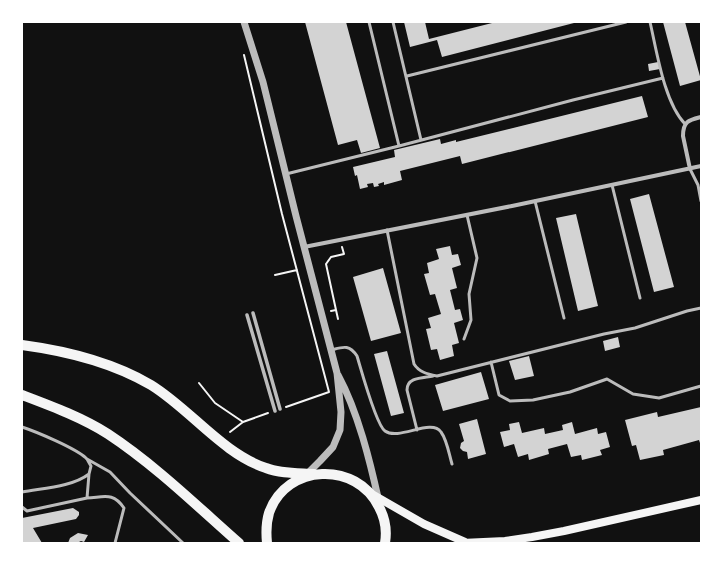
<svg xmlns="http://www.w3.org/2000/svg" width="723" height="565" viewBox="0 0 723 565" font-family="'Libre Baskerville',serif">
	<style>
		.building { fill: #d3d3d3 }
		.lines { fill: none; stroke-linecap: round; stroke-linejoin: round }
		.path { stroke: #f5f5f5; stroke-width: 2 }
		.service { stroke: #bcbcbc; stroke-width: 3 }
		.pedestrian { stroke: #bcbcbc; stroke-width: 3.5 }
		.minor { stroke: #bcbcbc; stroke-width: 4 }
		.tertiary { stroke: #bcbcbc; stroke-width: 7 }
		.secondary { stroke: #f5f5f5; stroke-width: 8 }
		.primary { stroke: #f5f5f5; stroke-width: 10 }
	</style>
	<rect width="100%" height="100%" fill="#111"/>
	<path class="building" d="M305,22H346L380,148L361,153L357,140L338,145Z
		M404,22H425L429,39L496,22L574,23L442,57L437,40L410,47Z
		M663,22H685L701,80L680,86Z
		M658,62L660,69L649,71L648,64Z
		M642,96L648,117L462,164L460,156L400,171L402,180L384,185V182L378,184L379,186L374,187L373,183L367,184L368,187L360,189L357,175L355,176L353,167L395,157L394,150L440,139L441,144L456,140V142Z
		M649,194L674,287L654,292L630,199Z
		M576,214L598,306L578,311L556,218Z
		M450,246L452,255L458,254L461,265L452,268L457,288L450,290L455,310L460,309L463,320L454,323L459,343L452,345L454,356L440,360L437,349L431,350L426,329L431,328L428,318L441,314L435,294L430,295L424,274L429,273L427,263L439,259L436,249Z
		M383,268L401,333L371,341L353,277Z
		M618,337L620,347L605,351L603,341Z
		M387,351L404,413L391,416L374,354Z
		M529,356L534,376L515,380L509,361Z
		M481,372L489,399L443,411L435,385Z
		M701,407V446L699,440L663,450L664,455L640,460L636,445L632,446L625,420L657,412L658,417Z
		M477,419L486,454L468,459L467,452L463,451L460,448L461,443L464,441L459,424Z
		M519,422L522,433L544,428L545,434L563,430L562,425L572,422L575,434L597,428L598,434L606,432L610,447L600,450L602,455L582,460L581,455L571,457L567,444L548,449L549,454L529,460L528,454L518,457L514,444L504,447L500,432L510,430L509,424Z
		M73,508L79,512V515L76,519L33,528L42,543H22V518Z
		M78,533L88,535L84,542L81,541L77,543H68L70,538Z"/>
	<g class="lines">
		<path class="path" d="M244,55L282,214L329,392L286,407
			M275,275L297,270
			M336,310L338,319
			M331,311L336,310L326,264L331,257L344,254L342,247
			M199,383L215,403L243,422
			M230,432L243,422L268,413"/>
		<path class="service" d="M393,22L421,140
			M650,22C657,52 664,102 685,124
			M407,76L626,22
			M399,146L573,100L663,78
			M690,169L698,185L701,201
			M286,174L399,146L369,22
			M612,185L640,298
			M535,201L564,318
			M387,230L414,364C419,372 427,374 437,376L604,334L635,328L687,311L701,308
			M464,339L471,320L469,294L477,258L467,215
			M331,350C343,347 349,344 357,356C361,369 376,425 385,431C399,441 431,418 441,432C447,440 449,454 452,464
			M491,362L499,395L510,401L533,400L570,392L607,379L633,394L659,398L701,386
			M22,427C37,432 75,448 86,458C88,460 89,463 91,466L89,474C72,487 43,488 22,492
			M417,430L407,390C407,377 423,378 433,376
			M87,459L110,472L130,493L183,543
			M87,498C105,497 113,492 124,508L115,543
			M22,507L27,511L87,498L89,474"/>
		<path class="pedestrian" d="M253,313L280,409
			M247,315L275,411"/>
		<path class="minor" d="M690,169L683,136C683,121 689,120 701,117
			M304,247L512,206L701,166"/>
		<path class="tertiary" d="M244,22L263,82L296,216L337,373L341,412L340,430L333,447L320,461L306,475
			M338,375C358,412 370,461 379,502"/>
		<path class="secondary" d="M370,493L424,524L465,542
			M462,543L505,541L532,537L564,531L701,500"/>
		<path class="primary" d="M22,345C67,351 112,362 151,385C190,409 223,454 266,468C281,474 299,473 314,474
			M22,395C51,406 81,417 108,434C155,465 197,506 239,543
			M267,543C266,533 266,523 269,513C286,463 357,461 379,507C385,518 387,531 385,543"/>
	</g>
	<rect width="723" height="565" fill="none" stroke="#ffffff" stroke-width="46"/>
</svg>
